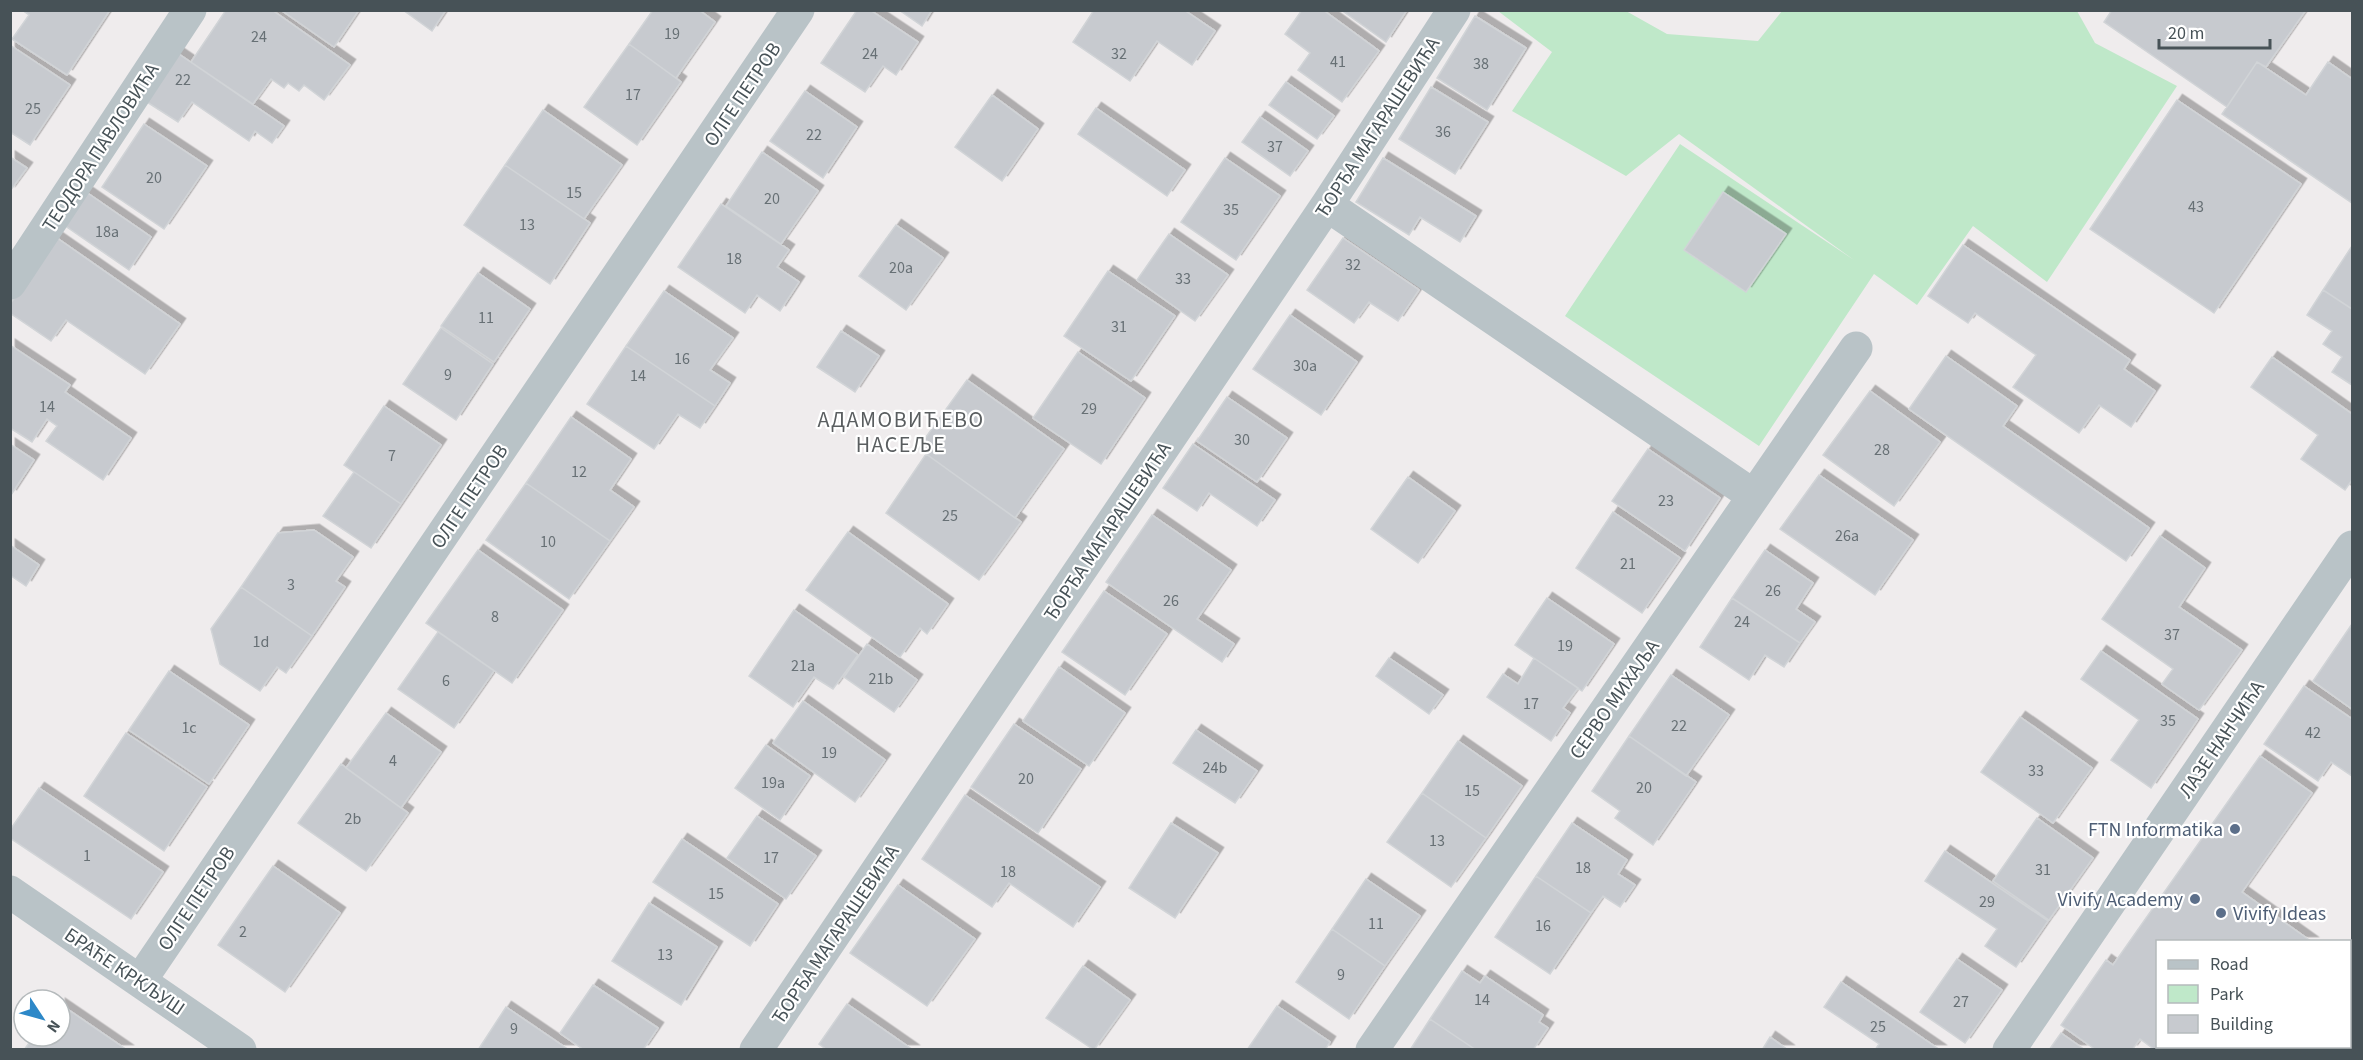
<svg xmlns="http://www.w3.org/2000/svg" width="2363" height="1060" viewBox="0 0 2363 1060" font-family="'Source Sans 3',sans-serif">
	<style>
		.green { fill: #bfe8c9 }
		.building { fill: #c7cacf; stroke: #d1d4d7; stroke-width: 1.5; filter: url(#shadow) }
		.lines { fill: none; stroke-linecap: round; stroke-linejoin: round }
		.minor { stroke: #b9c3c7; stroke-width: 33 }
		.service-dot { fill: #5c6f8a; stroke: #fff; stroke-width: 2 }
		.labels { text-anchor: middle; stroke-width: 4.5; stroke-linejoin: round; paint-order: stroke }
		.number-label { font-size: 16px; fill: #677075 }
		.street-label { font-size: 20px; fill: #475257; stroke: #fff }
		.service-label { font-size: 20px; fill: #4e5e75; stroke: #fff; text-anchor: end }
		.quarter-label { font-size: 22px; letter-spacing: 1.5px; fill: #5a5e60; stroke: #fff }
	</style>
	<defs>
		<filter id="shadow"><feDropShadow dx="5.5" dy="-5.5" stdDeviation="0" flood-color="#0004"/></filter>
	</defs>
	<rect width="100%" height="100%" fill="#efeced"/>
	<path class="green" d="M1498,11H1626L1667,34L1758,41L1782,11H2077L2095,43L2177,86L2047,282L1973,226L1917,305L1874,274L1759,446L1565,316L1680,144L1854,260L1679,134L1626,176L1512,111L1552,52Z"/>
	<path class="building" d="M22,10H110L67,75L12,39L29,15Z
		M226,10H272L350,65L324,100L304,85L299,91L288,83L284,88L271,79L253,104L191,62Z
		M281,10H359L334,47Z
		M403,10H446L432,31Z
		M653,10H699L715,22L676,78L629,44Z
		M857,10H870L918,42L896,75L883,66L865,92L821,63Z
		M899,10H932L922,26Z
		M1094,10H1184L1215,31L1192,65L1157,41L1130,81L1073,42Z
		M1302,10H1323L1379,51L1342,102L1298,70L1310,53L1285,34Z
		M1345,10H1407L1386,42L1344,12Z
		M2112,10H2306L2266,67L2257,62L2227,107L2104,22Z
		M1475,16L1526,48L1487,110L1437,78Z
		M629,44L681,82L637,145L584,107Z
		M10,45L70,85L30,145L10,132Z
		M170,48L284,126L272,143L255,131L249,141L192,102L178,122L139,97Z
		M2257,62L2306,95L2328,62L2352,79V203L2222,114Z
		M1286,82L1334,116L1317,139L1269,105Z
		M1431,87L1488,122L1455,174L1399,139Z
		M805,91L857,127L823,178L770,141Z
		M992,95L1038,129L1002,181L955,147Z
		M2177,100L2301,184L2214,313L2090,229Z
		M1096,108L1185,170L1167,196L1078,134Z
		M543,110L622,165L584,219L505,165Z
		M1260,117L1308,151L1290,176L1242,142Z
		M144,124L207,166L164,229L102,187Z
		M762,152L818,191L781,244L726,206Z
		M10,157L27,168L10,191Z
		M1225,158L1280,196L1236,260L1181,222Z
		M1383,158L1476,216L1460,242L1420,217L1409,235L1356,202Z
		M505,165L590,223L550,284L464,225Z
		M86,192L151,237L129,270L64,225Z
		M1723,192L1786,234L1746,292L1684,250Z
		M721,204L789,250L777,267L799,282L780,311L757,295L745,313L678,267Z
		M896,225L943,258L906,310L859,276Z
		M1169,234L1228,275L1195,321L1137,280Z
		M57,238L180,324L145,374L66,320L51,341L10,313V304Z
		M1343,238L1419,290L1398,321L1369,302L1354,323L1307,290Z
		M1963,245L2130,360L2124,369L2155,391L2131,427L2099,405L2079,433L2013,387L2036,355L1975,313L1968,323L1928,296Z
		M2352,246V309L2323,290Z
		M1108,271L1175,316L1131,381L1064,336Z
		M478,273L530,309L494,362L441,326Z
		M2323,290L2352,309V385L2332,372L2342,357L2323,344L2332,331L2307,315Z
		M664,291L733,338L710,370L730,383L715,406L626,346Z
		M1290,315L1357,362L1321,415L1253,369Z
		M441,328L493,364L456,420L403,384Z
		M841,331L879,356L855,392L817,367Z
		M10,345L70,385L65,392L131,438L103,480L46,441L57,426L47,419L32,442L10,428Z
		M626,346L715,406L700,428L678,414L654,449L587,404Z
		M1078,352L1145,398L1101,464L1033,418Z
		M1946,356L2017,406L2003,426L2149,528L2126,561L1909,409Z
		M2272,357L2352,414V480L2345,490L2301,459L2318,435L2251,387Z
		M967,380L1064,449L1015,518L918,448Z
		M1870,391L1940,442L1894,506L1823,455Z
		M1227,397L1287,438L1257,482L1197,441Z
		M384,406L441,445L401,504L344,465Z
		M571,417L631,459L610,490L634,507L610,541L526,483Z
		M10,444L34,460L11,495L10,494Z
		M1193,444L1275,500L1257,526L1209,493L1197,511L1163,488Z
		M1648,449L1720,498L1685,551L1612,501Z
		M926,454L1021,522L979,580L886,513Z
		M354,472L401,504L371,548L323,516Z
		M1819,475L1913,540L1875,595L1780,529Z
		M1408,477L1455,511L1418,563L1371,529Z
		M526,483L610,541L569,599L486,540Z
		M1613,512L1680,558L1642,613L1576,568Z
		M1152,515L1231,570L1197,619L1234,644L1222,662L1106,582Z
		M314,530L353,557L336,581L345,587L312,636L241,587L278,533Z
		M848,532L948,604L927,634L920,628L900,657L806,590Z
		M2160,536L2205,568L2179,607L2242,650L2199,710L2162,684L2173,669L2102,619Z
		M10,545L39,565L26,586L10,575Z
		M478,550L563,610L512,683L426,623Z
		M1765,550L1813,583L1796,609L1815,622L1800,643L1732,598Z
		M241,587L312,636L286,673L277,667L260,691L220,664L211,629Z
		M1104,591L1167,634L1125,695L1062,652Z
		M1547,598L1614,644L1582,691L1515,645Z
		M1732,598L1800,643L1784,667L1765,655L1749,680L1700,647Z
		M794,610L858,655L833,689L814,677L793,707L749,676Z
		M2352,624V709L2313,681Z
		M438,632L494,671L454,728L398,689Z
		M867,644L917,680L894,712L844,677Z
		M2101,651L2198,719L2151,788L2111,760L2139,720L2081,679Z
		M1389,658L1443,695L1429,714L1376,676Z
		M1534,658L1578,688L1563,708L1570,713L1551,741L1487,697L1503,674L1518,684Z
		M1059,667L1125,713L1089,766L1023,721Z
		M169,671L249,725L209,784L129,730Z
		M1671,675L1729,715L1686,776L1629,736Z
		M2304,686L2352,719V776L2331,762L2318,781L2264,744Z
		M803,701L885,760L855,802L773,743Z
		M386,713L441,752L401,808L346,768Z
		M2020,717L2092,768L2053,823L1981,772Z
		M1014,724L1081,769L1038,833L971,787Z
		M1196,730L1257,771L1235,803L1173,763Z
		M126,733L207,787L164,851L84,796Z
		M1629,736L1696,782L1653,845L1615,818L1620,811L1592,791Z
		M1458,741L1522,786L1486,838L1422,793Z
		M766,745L810,776L780,820L735,788Z
		M2260,756L2312,793L2242,892L2312,942H2158V1046H2335L2333,1050H2155L2140,1039L2132,1050H2096L2061,1025L2106,960L2113,965Z
		M341,764L408,813L366,871L298,823Z
		M39,788L163,872L131,919L10,838V830Z
		M1422,793L1486,838L1451,887L1387,842Z
		M965,795L1100,887L1073,927L1009,883L992,907L922,859Z
		M757,816L816,856L786,899L727,858Z
		M2037,818L2093,858L2049,920L1993,881Z
		M1171,823L1218,853L1175,918L1129,888Z
		M1572,823L1627,860L1618,874L1635,885L1620,907L1603,896L1591,913L1536,876Z
		M682,839L778,904L750,946L653,882Z
		M1945,851L2048,921L2016,967L1985,946L1997,929L1925,881Z
		M273,866L340,913L285,992L218,945Z
		M1536,876L1591,913L1550,974L1495,937Z
		M1366,879L1420,916L1385,966L1332,929Z
		M898,885L975,939L927,1006L850,953Z
		M649,903L717,947L681,1005L612,961Z
		M1332,929L1385,966L1349,1019L1296,982Z
		M1957,959L2002,990L1965,1043L1920,1012Z
		M1083,966L1130,1000L1094,1050L1046,1018Z
		M2350,968L2352,970V1022L2350,1027Z
		M1462,971L1480,983L1485,976L1543,1015L1539,1022L1548,1028L1533,1050H1476L1430,1019Z
		M1841,982L1940,1050H1875L1879,1044L1824,1007Z
		M593,985L658,1028L643,1050H584L560,1033Z
		M60,1004L127,1050H24L34,1036H60Z
		M847,1004L913,1050H827L819,1044Z
		M1277,1006L1330,1042L1325,1050H1247Z
		M506,1007L569,1050H478Z
		M1430,1019L1476,1050H1410Z
		M2061,1033L2085,1050H2049Z
		M1770,1037L1788,1050H1762Z"/>
	<g class="lines">
		<path class="minor" d="M1327,205L1754,496
			M10,283L190,10
			M10,892L240,1050
			M140,981L798,10
			M756,1050L1327,205L1454,10
			M1372,1050L1856,348
			M2009,1050L2352,547"/>
	</g>
	<g class="service-dot">
		<circle cx="2235" cy="829" r="6"/>
		<circle cx="2195" cy="899" r="6"/>
		<circle cx="2221" cy="913" r="6"/>
	</g>
	<g class="labels">
		<g class="number-label">
			<text x="672" y="39">19</text>
			<text x="259" y="42">24</text>
			<text x="870" y="59">24</text>
			<text x="1119" y="59">32</text>
			<text x="1338" y="67">41</text>
			<text x="1481" y="69">38</text>
			<text x="183" y="85">22</text>
			<text x="633" y="100">17</text>
			<text x="33" y="114">25</text>
			<text x="1443" y="137">36</text>
			<text x="814" y="140">22</text>
			<text x="1275" y="152">37</text>
			<text x="154" y="183">20</text>
			<text x="574" y="198">15</text>
			<text x="772" y="204">20</text>
			<text x="2196" y="212">43</text>
			<text x="1231" y="215">35</text>
			<text x="527" y="230">13</text>
			<text x="107" y="237">18a</text>
			<text x="734" y="264">18</text>
			<text x="1353" y="270">32</text>
			<text x="901" y="273">20a</text>
			<text x="1183" y="284">33</text>
			<text x="486" y="323">11</text>
			<text x="1119" y="332">31</text>
			<text x="682" y="364">16</text>
			<text x="1305" y="371">30a</text>
			<text x="448" y="380">9</text>
			<text x="638" y="381">14</text>
			<text x="47" y="412">14</text>
			<text x="1089" y="414">29</text>
			<text x="1242" y="445">30</text>
			<text x="1882" y="455">28</text>
			<text x="392" y="461">7</text>
			<text x="579" y="477">12</text>
			<text x="1666" y="506">23</text>
			<text x="950" y="521">25</text>
			<text x="1847" y="541">26a</text>
			<text x="548" y="547">10</text>
			<text x="1628" y="569">21</text>
			<text x="291" y="590">3</text>
			<text x="1773" y="596">26</text>
			<text x="1171" y="606">26</text>
			<text x="495" y="622">8</text>
			<text x="1742" y="627">24</text>
			<text x="2172" y="640">37</text>
			<text x="261" y="647">1d</text>
			<text x="1565" y="651">19</text>
			<text x="803" y="671">21a</text>
			<text x="881" y="684">21b</text>
			<text x="446" y="686">6</text>
			<text x="1531" y="709">17</text>
			<text x="2168" y="726">35</text>
			<text x="1679" y="731">22</text>
			<text x="189" y="733">1c</text>
			<text x="2313" y="738">42</text>
			<text x="829" y="758">19</text>
			<text x="393" y="766">4</text>
			<text x="1215" y="773">24b</text>
			<text x="2036" y="776">33</text>
			<text x="1026" y="784">20</text>
			<text x="773" y="788">19a</text>
			<text x="1644" y="793">20</text>
			<text x="1472" y="796">15</text>
			<text x="353" y="824">2b</text>
			<text x="1437" y="846">13</text>
			<text x="87" y="861">1</text>
			<text x="771" y="863">17</text>
			<text x="1583" y="873">18</text>
			<text x="2043" y="875">31</text>
			<text x="1008" y="877">18</text>
			<text x="716" y="899">15</text>
			<text x="1987" y="907">29</text>
			<text x="1376" y="929">11</text>
			<text x="1543" y="931">16</text>
			<text x="243" y="937">2</text>
			<text x="665" y="960">13</text>
			<text x="1341" y="980">9</text>
			<text x="1482" y="1005">14</text>
			<text x="1961" y="1007">27</text>
			<text x="1878" y="1032">25</text>
			<text x="514" y="1034">9</text>
		</g>
		<g class="street-label">
			<text transform="translate(742 94) rotate(-56)" y="7">ОЛГЕ ПЕТРОВ</text>
			<text transform="translate(1377 127) rotate(-57)" y="7">ЂОРЂА МАГАРАШЕВИЋА</text>
			<text transform="translate(100 147) rotate(-57)" y="7">ТЕОДОРА ПАВЛОВИЋА</text>
			<text transform="translate(469 496) rotate(-56)" y="7">ОЛГЕ ПЕТРОВ</text>
			<text transform="translate(1107 531) rotate(-56)" y="7">ЂОРЂА МАГАРАШЕВИЋА</text>
			<text transform="translate(1614 699) rotate(-55)" y="7">СЕРВО МИХАЉА</text>
			<text transform="translate(2221 739) rotate(-56)" y="7">ЛАЗЕ НАНЧИЋА</text>
			<text transform="translate(196 898) rotate(-56)" y="7">ОЛГЕ ПЕТРОВ</text>
			<text transform="translate(835 934) rotate(-56)" y="7">ЂОРЂА МАГАРАШЕВИЋА</text>
			<text transform="translate(125 971) rotate(34)" y="7">БРАЋЕ КРКЉУШ</text>
		</g>
		<g class="service-label">
			<text x="2223" y="836">FTN Informatika</text>
			<text x="2183" y="906">Vivify Academy</text>
			<text x="2233" y="920" text-anchor="start">Vivify Ideas</text>
		</g>
		<g class="quarter-label">
			<text x="901" y="427">АДАМОВИЋЕВО<tspan x="901" dy="25">НАСЕЉЕ</tspan></text>
		</g>
	</g>
	<rect width="2363" height="1060" fill="none" stroke="#475257" stroke-width="24"/>
	<rect x="2156" y="940" width="195" height="108" fill="#ffffff" stroke="#b5babc" stroke-width="1.5"/>
	<rect x="2168" y="960" width="30" height="9" fill="#b9c3c7" stroke="#b5babc" stroke-width="1.5"/>
	<text x="2210" y="970" font-size="18" fill="#475257">Road</text>
	<rect x="2168" y="985" width="30" height="18" fill="#bfe8c9" stroke="#b5babc" stroke-width="1.5"/>
	<text x="2210" y="1000" font-size="18" fill="#475257">Park</text>
	<rect x="2168" y="1015" width="30" height="18" fill="#c7cacf" stroke="#b5babc" stroke-width="1.5"/>
	<text x="2210" y="1030" font-size="18" fill="#475257">Building</text>
	<g transform="translate(42 1018) rotate(126)"><circle r="28" fill="#ffffff" stroke="#b5babc" stroke-width="1.5"/>
	<path d="M0-4.5L10 22L0 15L-10 22Z" fill="#2d88c8"/>
	<text y="-9" font-size="16" font-weight="bold" text-anchor="middle" fill="#475257">N</text>
	</g>
	<path d="M2159 39v9h111v-9" fill="none" stroke="#475257" stroke-width="3"/>
	<text x="2168" y="39" font-size="18" fill="#475257" stroke="#ffffff" stroke-width="4.5" paint-order="stroke">20 m</text>
</svg>
